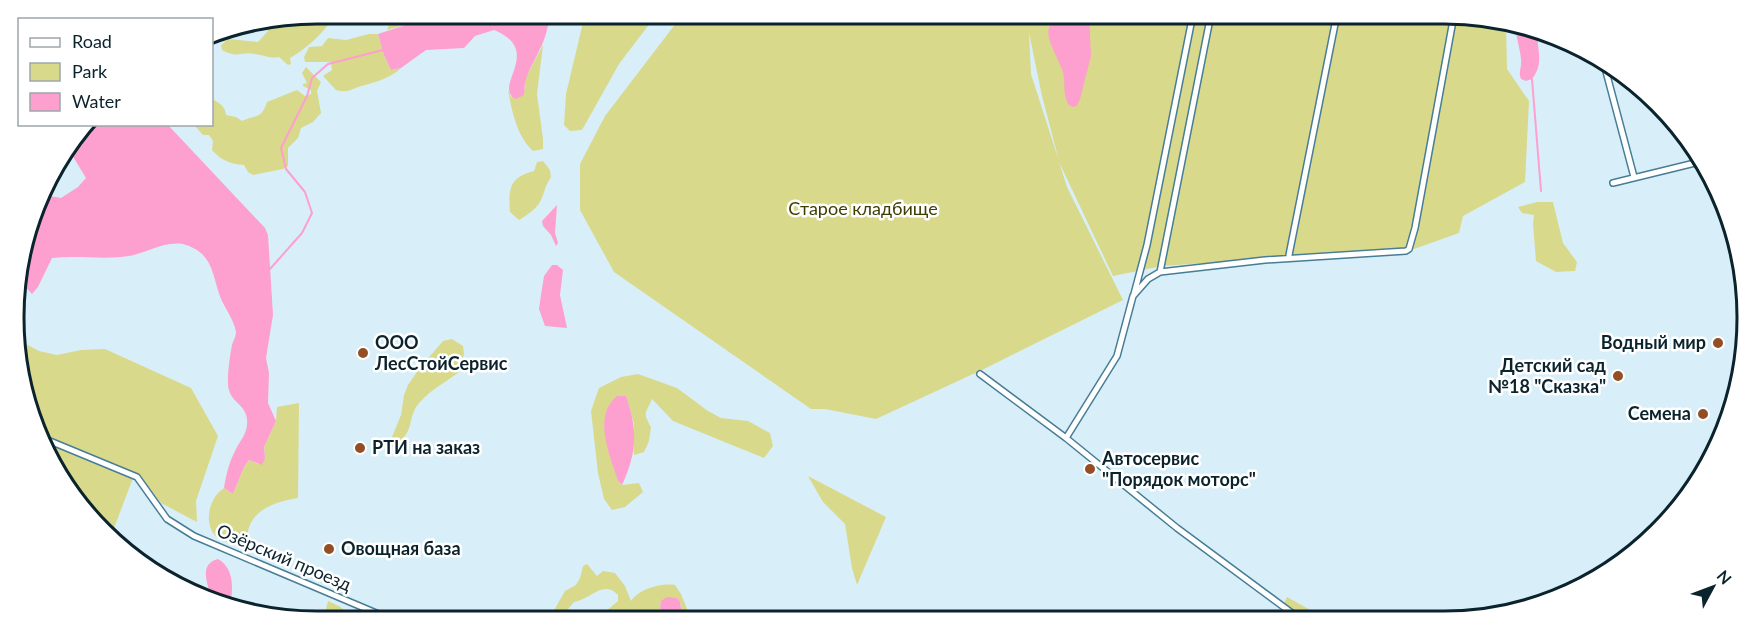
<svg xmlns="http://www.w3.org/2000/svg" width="1761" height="635" viewBox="0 0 1761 635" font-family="Lato,sans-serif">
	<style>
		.green { fill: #d9d98b; fill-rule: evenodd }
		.water { fill: #fd9fcf }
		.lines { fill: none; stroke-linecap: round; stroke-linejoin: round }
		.stream { stroke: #fd9fcf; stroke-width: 2 }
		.street-casing { stroke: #477d96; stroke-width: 8 }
		.street { stroke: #fff; stroke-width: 5 }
		.poi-dot { fill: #944e26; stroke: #fff; stroke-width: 2 }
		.labels { text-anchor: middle; stroke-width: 5; stroke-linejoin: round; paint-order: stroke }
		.park-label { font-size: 18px; fill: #3f3e02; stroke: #fff }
		.poi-label { font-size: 18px; font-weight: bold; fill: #0b232c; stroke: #fff; text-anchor: start }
		.street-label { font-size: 18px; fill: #0b232c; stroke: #fff }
		.rim { fill: none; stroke: #0b232c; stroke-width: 3 }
	</style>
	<rect width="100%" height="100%" fill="#d8eff9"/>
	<path class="green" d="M317,14H336C324,32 309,47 290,58L291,64L288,65L279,57C269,59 265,55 255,54C241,51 239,59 222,50L221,45L228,39L258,42L268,31L258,23Z
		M391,14H430L415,22L387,30L391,19Z
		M585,14H657L619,64L582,130L570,131L564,125L566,94Z
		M683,14H1444L1506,22L1507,69L1529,101L1525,182L1463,216L1459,233L1414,249L1162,266L1113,276L1059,162L1067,187L1123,300L986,368L876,419L825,409H811L614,272L580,210V164L605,116ZM1029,33L1042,96L1059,161L1031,74Z
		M369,34H378L384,55L391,70L401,68C392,77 377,82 365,85C353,87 350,94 336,90L323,76L332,70L331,62H305L304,57L309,47L322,46L328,38L346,40Z
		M543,45L537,94L543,139V149L533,151C517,136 512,112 508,90L511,97L525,89V79Z
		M306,67L321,82L317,91L321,113L313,122L301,128L298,138L288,148V166L283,169L253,175L248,172L244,165C230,164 221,160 212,150L213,141L209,135H203L194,125L212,124V99C220,103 225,106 226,115L236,117L242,121C256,114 261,120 267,102L297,90L305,96L311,94V90L303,86V84L307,83L302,73Z
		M543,161L550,170L551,177C545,186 545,191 541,200C537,209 527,215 519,220L510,212C508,188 510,177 534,171L537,162Z
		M1537,202H1553L1563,243L1577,262L1575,271L1556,272L1536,261L1533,224L1534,215L1522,213L1518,207Z
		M18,336L26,344L39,351L57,355L81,350L105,349L191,388L218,436L196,501L197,522L161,503L138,473L133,478L111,536L65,486L19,377Z
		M452,339L463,346L464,354L459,372C446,382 432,389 421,401C404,418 419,435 387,449L401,415L404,395L408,385L419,369L443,341Z
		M638,374L677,388L708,411L721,418L748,421L770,433L773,446L764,458L673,421L652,399C646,414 642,411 651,427L649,441L644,452L634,455V424L626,396L605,436L618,481L622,485L639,483L643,492L625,507L612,510L604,499L598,473L591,411L599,388L621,377Z
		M299,403L298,498C282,501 262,505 252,521C245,533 252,532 238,544C232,543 224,542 219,539C202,527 208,498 224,488L233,494L244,467L249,460L258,464L265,458L264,447L276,421L277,407Z
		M808,476L886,517L857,585L852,568L845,524L823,502Z
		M587,564L597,576L603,571L615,573L625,586L631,601C639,589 661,583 675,585L681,594L692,621H683L680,602L661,601L660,608L664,621C650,621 644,612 629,612L625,618L619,620L610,618L605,612L618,601V595C603,579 590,600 574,602L558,621H548L565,591L576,585L580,578L583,566Z
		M1287,597L1321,616L1320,619H1304L1284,603Z
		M328,601C338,606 349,609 351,621H323Z"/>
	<path class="water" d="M430,14H549C549,38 536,55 527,76C524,82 525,89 524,95L516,99C491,87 545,51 494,30L475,36L464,48L426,50L401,68L391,70L384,55L378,34L415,22Z
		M1076,15L1089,17L1091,56L1080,99L1077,106L1072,107L1068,104C1062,91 1066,82 1063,72C1053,44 1030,21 1076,15Z
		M1516,23L1538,32C1536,50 1545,62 1532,79L1526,81L1521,79C1518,72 1522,67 1521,59C1520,47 1515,36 1516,23Z
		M90,125H168L265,228L268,235L273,315L266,358L269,373L268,403L276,421L264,447L265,458L262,465L249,460L244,467L233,494L224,488C226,475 229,462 236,449C240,441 246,435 247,425C249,405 233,405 229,390C226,382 230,355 232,345C233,341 236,337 236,332C234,320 226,310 221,299C212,276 214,254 186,245C168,239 147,253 129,256C104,260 77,255 52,258L38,287L32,294C25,287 20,280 19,270L44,195L61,198L78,187L86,178L69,150Z
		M557,205L555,233L558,243L556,246L551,235L543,226L542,221Z
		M552,265H557L563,270L560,295L567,328L545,326L539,309L541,295L544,276Z
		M617,396H626C638,431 637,452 622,485L618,481C610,455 592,417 617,396Z
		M218,559C235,569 233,589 230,607L211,598C208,584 198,564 218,559Z
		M667,597L677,598L680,602L683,621H664L660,608L661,601Z"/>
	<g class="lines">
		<path class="stream" d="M1532,79L1541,191
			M270,269L302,233L312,213L305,192L286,169L281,148L307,96L312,78L328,64L383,50"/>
		<g class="street-casing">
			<path id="street" d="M1604,64L1634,177
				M1613,183L1703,161
				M1289,255L1337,14
				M1160,272L1211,14
				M1134,294L1147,245L1193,14
				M980,374L1066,438L1177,528L1300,619
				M1066,438L1117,356L1133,296L1148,279L1160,272L1265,260L1406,251L1409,249L1415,228L1454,15
				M45,439L137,477L167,519L194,536L395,621"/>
		</g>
		<use href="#street" class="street"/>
	</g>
	<g class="poi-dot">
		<circle cx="1718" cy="343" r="6"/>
		<circle cx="363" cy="353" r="6"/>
		<circle cx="1618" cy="376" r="6"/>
		<circle cx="1703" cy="414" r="6"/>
		<circle cx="360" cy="448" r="6"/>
		<circle cx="1090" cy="469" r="6"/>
		<circle cx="329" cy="549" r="6"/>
	</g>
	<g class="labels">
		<g class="park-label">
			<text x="863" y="215">Старое кладбище</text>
		</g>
		<g class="poi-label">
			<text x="375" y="349">ООО<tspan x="375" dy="21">ЛесСтойСервис</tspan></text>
			<text x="1706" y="349" text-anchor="end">Водный мир</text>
			<text x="1606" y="372" text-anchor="end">Детский сад<tspan x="1606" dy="21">№18 "Сказка"</tspan></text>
			<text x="1691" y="420" text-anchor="end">Семена</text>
			<text x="372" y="454">РТИ на заказ</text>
			<text x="1102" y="465">Автосервис<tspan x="1102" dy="21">"Порядок моторс"</tspan></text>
			<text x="341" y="555">Овощная база</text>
		</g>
		<g class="street-label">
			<text transform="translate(284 558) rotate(23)" y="6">Озёрский проезд</text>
		</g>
	</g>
	<path d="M0 0H1761V635H0ZM317 24H1444A293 293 0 0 1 1737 317V318A293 293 0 0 1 1444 611H317A293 293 0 0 1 24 318V317A293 293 0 0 1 317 24Z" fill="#fff" fill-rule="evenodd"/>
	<path class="rim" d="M317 24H1444A293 293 0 0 1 1737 317V318A293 293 0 0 1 1444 611H317A293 293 0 0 1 24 318V317A293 293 0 0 1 317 24Z"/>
	<rect x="18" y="18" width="195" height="108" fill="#ffffff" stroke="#9da7ab" stroke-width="1.5"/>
	<rect x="30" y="38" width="30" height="9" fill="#ffffff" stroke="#9da7ab" stroke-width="1.5"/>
	<text x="72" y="48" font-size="18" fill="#0b232c">Road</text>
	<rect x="30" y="63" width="30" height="18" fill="#d9d98b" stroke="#9da7ab" stroke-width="1.5"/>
	<text x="72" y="78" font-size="18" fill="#0b232c">Park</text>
	<rect x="30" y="93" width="30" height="18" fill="#fd9fcf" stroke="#9da7ab" stroke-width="1.5"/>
	<text x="72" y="108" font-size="18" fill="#0b232c">Water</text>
	<g transform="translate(1713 587) rotate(49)" stroke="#ffffff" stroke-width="4.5" paint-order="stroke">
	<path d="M0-4.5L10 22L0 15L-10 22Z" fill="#0b232c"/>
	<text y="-9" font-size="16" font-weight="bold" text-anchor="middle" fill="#0b232c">N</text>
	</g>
</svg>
